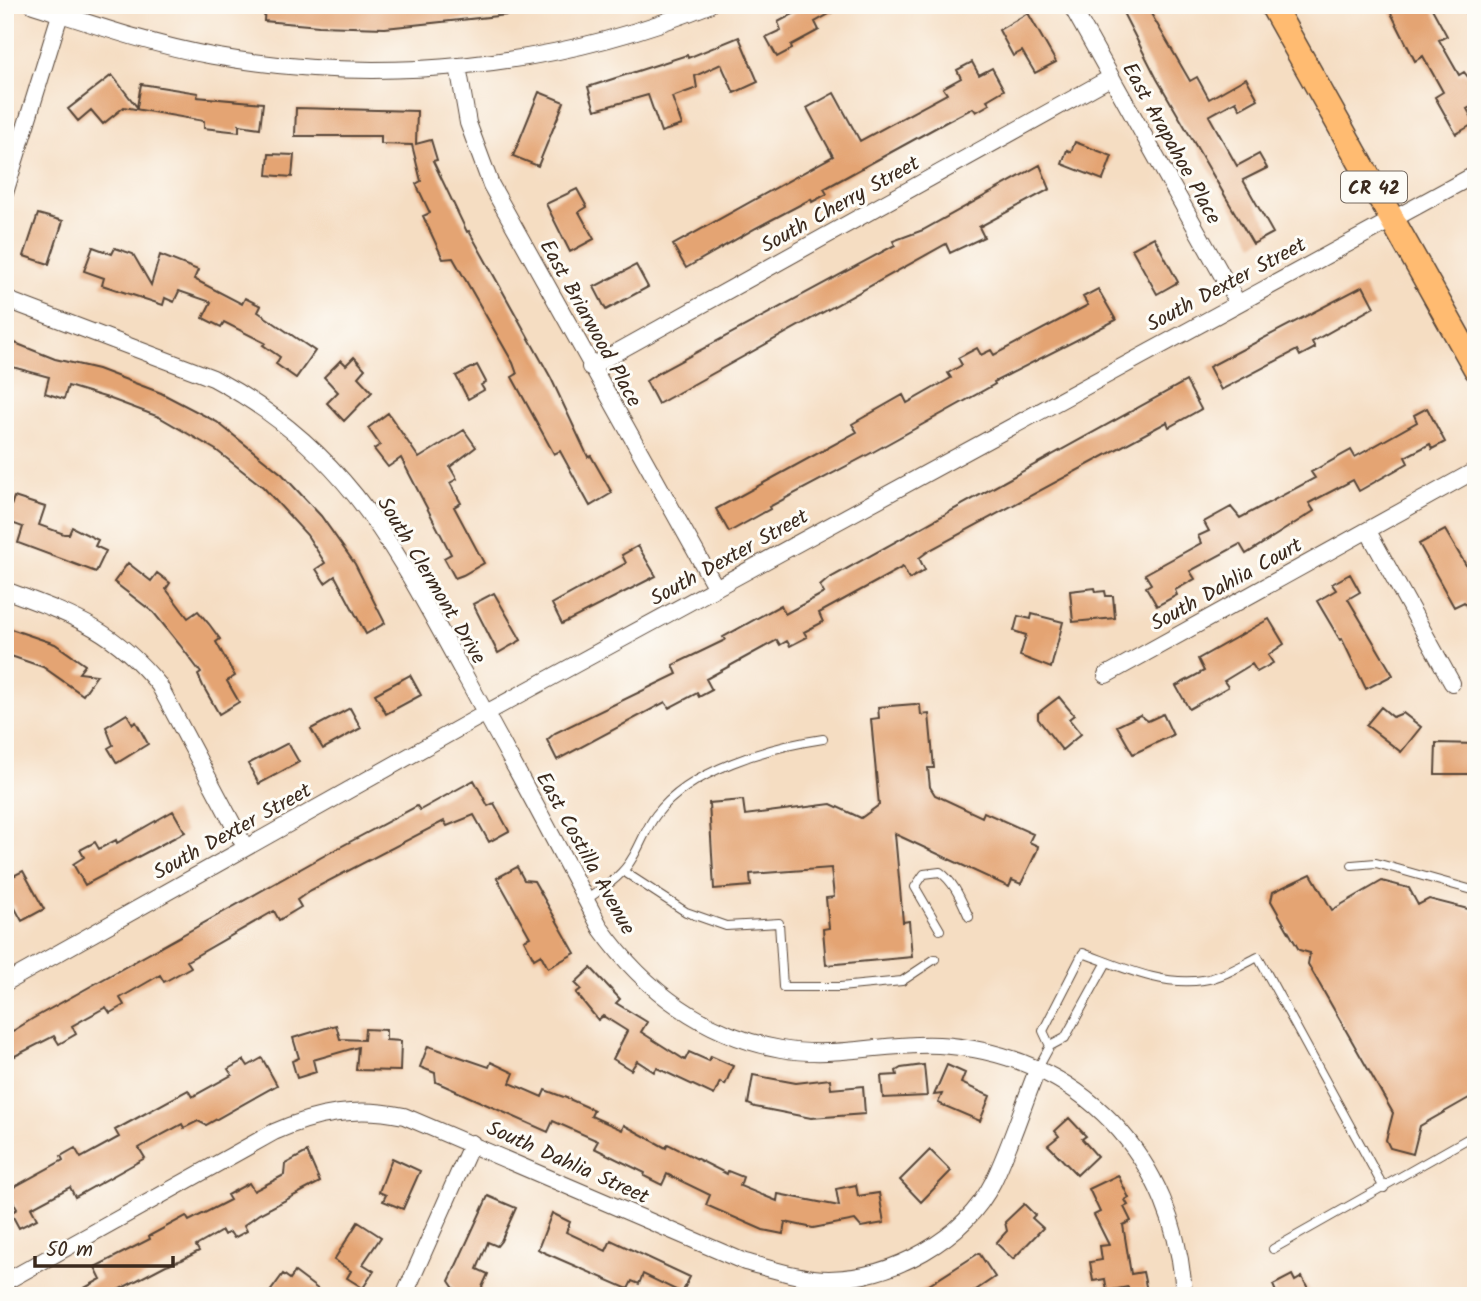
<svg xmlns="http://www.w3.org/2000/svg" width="1481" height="1301" viewBox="0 0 1481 1301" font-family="Kalam,sans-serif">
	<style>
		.building { fill: #e4a473 }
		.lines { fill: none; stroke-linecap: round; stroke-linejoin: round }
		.service-casing { stroke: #574537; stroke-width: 10 }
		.minor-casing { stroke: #574537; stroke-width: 18 }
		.primary-casing { stroke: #574537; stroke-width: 27 }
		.service { stroke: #fff; stroke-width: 8 }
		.minor { stroke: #fff; stroke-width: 16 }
		.primary { stroke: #ffbb71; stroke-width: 24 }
		.labels { text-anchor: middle; stroke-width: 6; stroke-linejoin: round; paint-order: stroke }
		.shield { fill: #fdfcf7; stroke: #75695f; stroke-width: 2 }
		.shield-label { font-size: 19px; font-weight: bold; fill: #3b2a1e }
		.street-label { font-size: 21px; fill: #3b2a1e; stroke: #fdfcf7 }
	</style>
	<rect width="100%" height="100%" fill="#fdfcf7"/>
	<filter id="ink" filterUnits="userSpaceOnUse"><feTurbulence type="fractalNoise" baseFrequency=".0143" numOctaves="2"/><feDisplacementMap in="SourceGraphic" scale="14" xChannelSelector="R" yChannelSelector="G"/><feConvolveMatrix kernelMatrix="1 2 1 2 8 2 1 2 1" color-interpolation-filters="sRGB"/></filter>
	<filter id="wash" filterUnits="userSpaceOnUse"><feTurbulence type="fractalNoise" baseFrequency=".00686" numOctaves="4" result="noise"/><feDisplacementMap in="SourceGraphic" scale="28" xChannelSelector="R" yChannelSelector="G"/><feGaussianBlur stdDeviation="1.57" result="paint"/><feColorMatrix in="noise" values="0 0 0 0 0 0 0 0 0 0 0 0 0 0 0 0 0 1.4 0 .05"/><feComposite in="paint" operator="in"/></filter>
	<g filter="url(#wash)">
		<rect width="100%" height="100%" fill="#f5ddc2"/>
		<g id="blocks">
			<path class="building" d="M265,5H515L516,14L385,28L319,26L264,21Z
				M810,5H845L815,22L819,30L791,45L792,49L777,57L766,37L781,30L778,22Z
				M1119,5H1146L1190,81L1197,77L1209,99L1246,78L1258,99L1240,109L1236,101L1209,116L1237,166L1259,154L1267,168L1243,180L1273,233L1253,244L1157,79Z
				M1387,5H1430L1447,36L1439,40L1459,75L1464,72L1476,87V104L1467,109L1475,123L1456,134L1435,97L1443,92L1423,56L1415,61Z
				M1028,13L1056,62L1035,73L1022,51L1013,56L999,30Z
				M739,37L758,82L734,93L721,64L695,76L697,88L672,97L682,125L661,132L648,95L595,110L588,87L687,55L688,58Z
				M972,62L979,75L992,68L1004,90L987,100L990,104L976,112L973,108L948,121L824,189L827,194L812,202L811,199L756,228L686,268L673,245L833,156L807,108L834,93L860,141L947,94L943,88L961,78L957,70Z
				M112,75L137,107L141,84L198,93L197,97L263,103L260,128L239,125V132L204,128V121L124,107L103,124L91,110L78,121L68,109Z
				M539,92L564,102L538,166L513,156Z
				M296,108L417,111L416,144L431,140L437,160L433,161L467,232L469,231L551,378L588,457L591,456L612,493L590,506L560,451L554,454L512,377L517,374L513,363L453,258L443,259L423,216L430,213L416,184L421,181L412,145L381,144V136H295Z
				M1075,142L1112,156L1103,180L1062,164L1067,150L1071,152Z
				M269,154L294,155L292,177L267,175Z
				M1040,165L1050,189L979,227L984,237L950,253L946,244L658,404L646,381L658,373L895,245L893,241L923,230Z
				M577,189L587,207L579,212L594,239L570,252L546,204Z
				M38,214L63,221L49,264L24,256Z
				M1154,237L1178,282L1157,294L1132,249Z
				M93,247L112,254L115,248L133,254L151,285L160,255L198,270L194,279L242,304L245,298L261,306L258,312L315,351L296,378L276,364L280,357L263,345L265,343L224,322L221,327L203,318L211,302L179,291L174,302L165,298L163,305L102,285L104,278L84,271Z
				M636,265L648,287L606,310L594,287Z
				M1363,286L1374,307L1312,342L1315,348L1300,356L1297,350L1221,390L1209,367Z
				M1098,289L1116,320L994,382L995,384L873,452L769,507L770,509L729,532L716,509L857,432L852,424L903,395L907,403L951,378L948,373L962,365L958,358L977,348L981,355L991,350L994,355L1088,305L1083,297Z
				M5,339L55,359L98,369L161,393L217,422L282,474L321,516L355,564L385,623L366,634L335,576L325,583L316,569L325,563L307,535L263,487L216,450L159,417L108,398L68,386L64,399L45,393L49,377L5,365Z
				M354,357L365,369L358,377L372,392L344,421L327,403L338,392L324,377L341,360L346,365Z
				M477,365L486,382L481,385L484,390L468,399L456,376Z
				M1186,381L1201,409L1169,427L1167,422L930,550L919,558L925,570L909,579L903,567L819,613L823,622L804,632L807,637L790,646L787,641L780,645L777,640L706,679L712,690L699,697L697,693L669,708L665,702L557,760L547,740L555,733L677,674L673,665L725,640L723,637L781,605L785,614L824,593L820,586L828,579Z
				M1427,408L1445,442L1432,449L1430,444L1405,457L1408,463L1359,491L1353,480L1309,503L1314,511L1246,554L1240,544L1190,571L1195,579L1175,590L1177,595L1157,606L1146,587L1151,584L1145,574L1201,543L1198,536L1209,531L1204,522L1231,507L1240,518L1315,478L1311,472L1351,450L1355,457L1417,422L1414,415Z
				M388,413L419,458L464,430L476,447L450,467L457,479L450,483L461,503L454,507L484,563L463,575L455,578L444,558L451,554L401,458L388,467L374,449L380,445L368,428Z
				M14,497L45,507L39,525L64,534H69L72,527L98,540L95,546L106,551L96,572L18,543L23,527L6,521Z
				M1445,530L1476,582V623L1464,602L1454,607L1419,544Z
				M638,546L656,576L562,624L552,604L626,563L622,555Z
				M128,563L151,581L157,573L170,583L166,589L188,618L198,611L209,624L220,639L216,642L235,676L227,681L239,702L219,714L203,686L198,675L201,673L180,645L154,613L114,582Z
				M1350,574L1360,592L1348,599L1393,675L1366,689L1342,639L1340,640L1317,601L1336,590L1332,584Z
				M1095,588L1096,592L1105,591L1106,596H1113L1115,618L1073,622L1070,591Z
				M494,593L521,640L498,653L473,604Z
				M1032,614L1063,622L1051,668L1020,656L1026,635L1014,631L1018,616L1031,619Z
				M1269,619L1284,644L1268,655L1273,663L1257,672L1252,664L1224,681L1228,687L1189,709L1176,686L1204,671L1198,659Z
				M5,627L55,644L85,665L79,673L97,675L83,695L43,667L5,654Z
				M410,675L421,695L386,714L375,694Z
				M1059,697L1074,715L1069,719L1081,734L1062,750L1038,719V713Z
				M915,704L920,705L921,715L929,714L934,768H928L930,787L935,795L982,817L984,812L1033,834L1029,842L1038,846L1037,851L1021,884L1012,880L1009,887L895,834L903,922L909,921L912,957L826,965L823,929L829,928L826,898L834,897L831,868L750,874L751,886L714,889L709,803L743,800L745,815L831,804L861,818L879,805L871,719L879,718L878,707Z
				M1381,707L1393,717L1403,713L1421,727L1401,752L1366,725Z
				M350,708L361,728L323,749L311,729Z
				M127,714L133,724L136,722L148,744L117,763L108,748L113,745L106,727Z
				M1163,714L1173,735L1133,754L1117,726L1140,715L1148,721Z
				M288,743L299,762L259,784L248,764Z
				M1436,743L1476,744V774H1435Z
				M474,780L488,806L494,803L509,831L489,842L474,815L447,826L444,821L311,890L297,900L301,907L279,920L274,911L187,961L191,967L164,982L160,975L120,998L124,1005L110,1013L106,1007L72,1026L76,1034L59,1044L54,1036L5,1061V1036L32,1019L329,853L417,806L420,810Z
				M173,811L185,832L85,885L73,864L84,857L80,850L95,842L99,849L116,840L117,843Z
				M517,867L524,880L534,881L575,953L548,968L541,955L534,959L524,940L530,937L497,878Z
				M23,871L44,909L22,921L5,890V880Z
				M1311,874L1332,910L1382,881L1409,888L1418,905L1429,899L1476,911V1094L1420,1126L1413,1154L1390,1148L1386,1140L1393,1113L1308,964L1310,953L1299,950L1271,901L1273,892Z
				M591,968L620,999L616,1003L647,1022L641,1032L685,1060L689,1052L709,1061L711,1056L733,1066L725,1085L720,1082L714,1095L657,1068L654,1072L637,1061L631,1070L613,1059L627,1031L603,1016L598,1020L576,993L581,989L575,983Z
				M336,1025L340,1039L364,1040L365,1029L386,1030V1040L401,1041L400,1071L356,1070L358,1047L313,1060L316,1072L297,1078L292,1061L299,1058L293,1038Z
				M428,1046L489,1067L491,1062L514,1073L510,1083L542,1097L545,1090L569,1099L594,1110L591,1116L622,1130L624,1125L666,1148L668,1144L727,1174L728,1171L743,1177L740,1186L777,1201L778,1194L839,1206L836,1189L856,1185L858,1196L879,1193L884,1223L861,1227L855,1220L813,1228L785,1222L783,1234L763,1230L706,1205L710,1195L667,1174L662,1185L644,1176L645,1173L594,1148L598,1141L553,1121L548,1132L436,1082L435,1073L420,1067Z
				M262,1058L277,1085L206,1125L198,1121L184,1128L182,1124L154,1139L139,1148L145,1158L75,1197L70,1187L31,1208L37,1219L19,1228L11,1213L17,1209L7,1191L63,1160L61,1156L75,1148L81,1158L119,1137L115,1130L188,1090L192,1097L232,1075L228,1069L244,1060L248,1066Z
				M924,1065L927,1096L883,1098L881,1076L897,1075L896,1071L901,1068Z
				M947,1065L965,1073L961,1083L990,1096L980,1121L938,1103L942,1094L934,1095Z
				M753,1075L796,1083L830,1079L831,1089L863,1086L865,1114L811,1118L755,1107L748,1104Z
				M1069,1118L1086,1136L1082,1139L1097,1156L1077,1175L1048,1145L1059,1136L1055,1131Z
				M930,1150L951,1171L921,1202L900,1180Z
				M307,1152L320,1182L259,1214L244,1225L247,1231L234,1238L230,1232L224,1235L222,1231L196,1246L199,1251L182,1260L166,1265L107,1296H70L101,1279L95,1267L150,1239L149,1236L186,1216L189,1221L230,1200L227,1195L249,1183L254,1191L284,1175L285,1164Z
				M392,1158L420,1171L403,1209L383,1201L386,1195L379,1192Z
				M1118,1175L1129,1198L1125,1200L1128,1205L1124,1207L1131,1221L1123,1225L1131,1274L1143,1272L1147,1291L1129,1295L1128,1287L1107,1291L1105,1279L1093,1281L1090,1262L1102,1260L1100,1246L1109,1245L1094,1215L1100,1212L1089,1189Z
				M488,1196L516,1208L501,1241L497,1246L488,1242L477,1269L488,1274L478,1296H453L455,1290L449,1281Z
				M1024,1204L1035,1215L1032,1218L1043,1228L1013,1259L996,1243L1007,1231L1005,1222Z
				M552,1213L570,1222L566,1232L606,1251L611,1240L690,1277L682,1293L643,1274L639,1284L632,1281L628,1289L543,1252L538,1249Z
				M358,1222L381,1237L363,1264L374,1271L363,1288L347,1278L351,1271L334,1260Z
				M979,1253L995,1277L967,1296H912Z
				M295,1272L327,1296H267L283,1274L290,1279Z
				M1292,1275L1295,1281L1302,1277L1312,1296H1269L1276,1292L1273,1285Z"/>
		</g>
	</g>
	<g filter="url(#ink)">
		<use href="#blocks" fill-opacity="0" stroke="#574537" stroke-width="2"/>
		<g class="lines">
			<g class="service-casing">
				<path id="service" d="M1352,865L1376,863L1476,891
					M623,871L686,912L726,926L779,923L783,987H840L902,981L935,959
					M586,900C604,887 622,877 633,857C641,844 646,828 656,815C690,770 769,747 823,739
					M940,930L915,887L924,874L940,872C955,883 961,900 969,917
					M1107,962L1065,1038L1050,1046L1043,1031L1083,953C1119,966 1163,987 1203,980C1223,977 1240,966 1258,957L1384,1188
					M1038,1068L1050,1046
					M1273,1249L1476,1134"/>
			</g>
			<g class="minor-casing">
				<path id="minor" d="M33,5C92,24 152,45 213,56C379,85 553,69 709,5
					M1071,5L1237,302
					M1470,5L1476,16
					M458,66L468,123L491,185L716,588
					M5,193L63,5
					M5,299L213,378C351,452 396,551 468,681C513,763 558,846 601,929C645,991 706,1036 781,1049C835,1059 886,1042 939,1045C1080,1053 1177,1158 1184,1296
					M590,367L1110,78
					M1368,531L1452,683
					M5,590C71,615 113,628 159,685L245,847
					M1106,675L1476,470
					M5,983L486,713L1476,174
					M5,1282L274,1132C317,1113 358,1106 404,1116L745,1262C772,1269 800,1279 829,1279C892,1278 964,1240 993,1182C1010,1147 1023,1105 1038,1068
					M404,1296L472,1143"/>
			</g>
			<g class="primary-casing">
				<path id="primary" d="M1272,5L1476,369"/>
			</g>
			<use href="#service" class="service"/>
			<use href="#minor" class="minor"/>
			<use href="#primary" class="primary"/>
		</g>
	</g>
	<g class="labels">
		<rect class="shield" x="1341" y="171.5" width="66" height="31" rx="5"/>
		<g class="shield-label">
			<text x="1374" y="194">CR 42</text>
		</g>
		<g class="street-label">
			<text transform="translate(1172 143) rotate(61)" y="7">East Arapahoe Place</text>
			<text transform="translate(840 204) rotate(-29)" y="7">South Cherry Street</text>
			<text transform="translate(1226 284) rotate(-28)" y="7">South Dexter Street</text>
			<text transform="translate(591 323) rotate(61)" y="7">East Briarwood Place</text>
			<text transform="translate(729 557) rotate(-29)" y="7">South Dexter Street</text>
			<text transform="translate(432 580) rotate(59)" y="7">South Clermont Drive</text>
			<text transform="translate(1226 584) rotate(-29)" y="7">South Dahlia Court</text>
			<text transform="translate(232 831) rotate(-29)" y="7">South Dexter Street</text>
			<text transform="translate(586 853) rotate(61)" y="7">East Costilla Avenue</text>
			<text transform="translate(568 1162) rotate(24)" y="7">South Dahlia Street</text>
		</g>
	</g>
	<rect width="1481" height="1301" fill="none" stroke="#fdfcf7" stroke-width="28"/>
	<path d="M35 1256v10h138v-10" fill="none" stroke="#3b2a1e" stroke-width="3.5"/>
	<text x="46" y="1256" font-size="21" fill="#3b2a1e" stroke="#fdfcf7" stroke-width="5" paint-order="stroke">50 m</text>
</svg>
